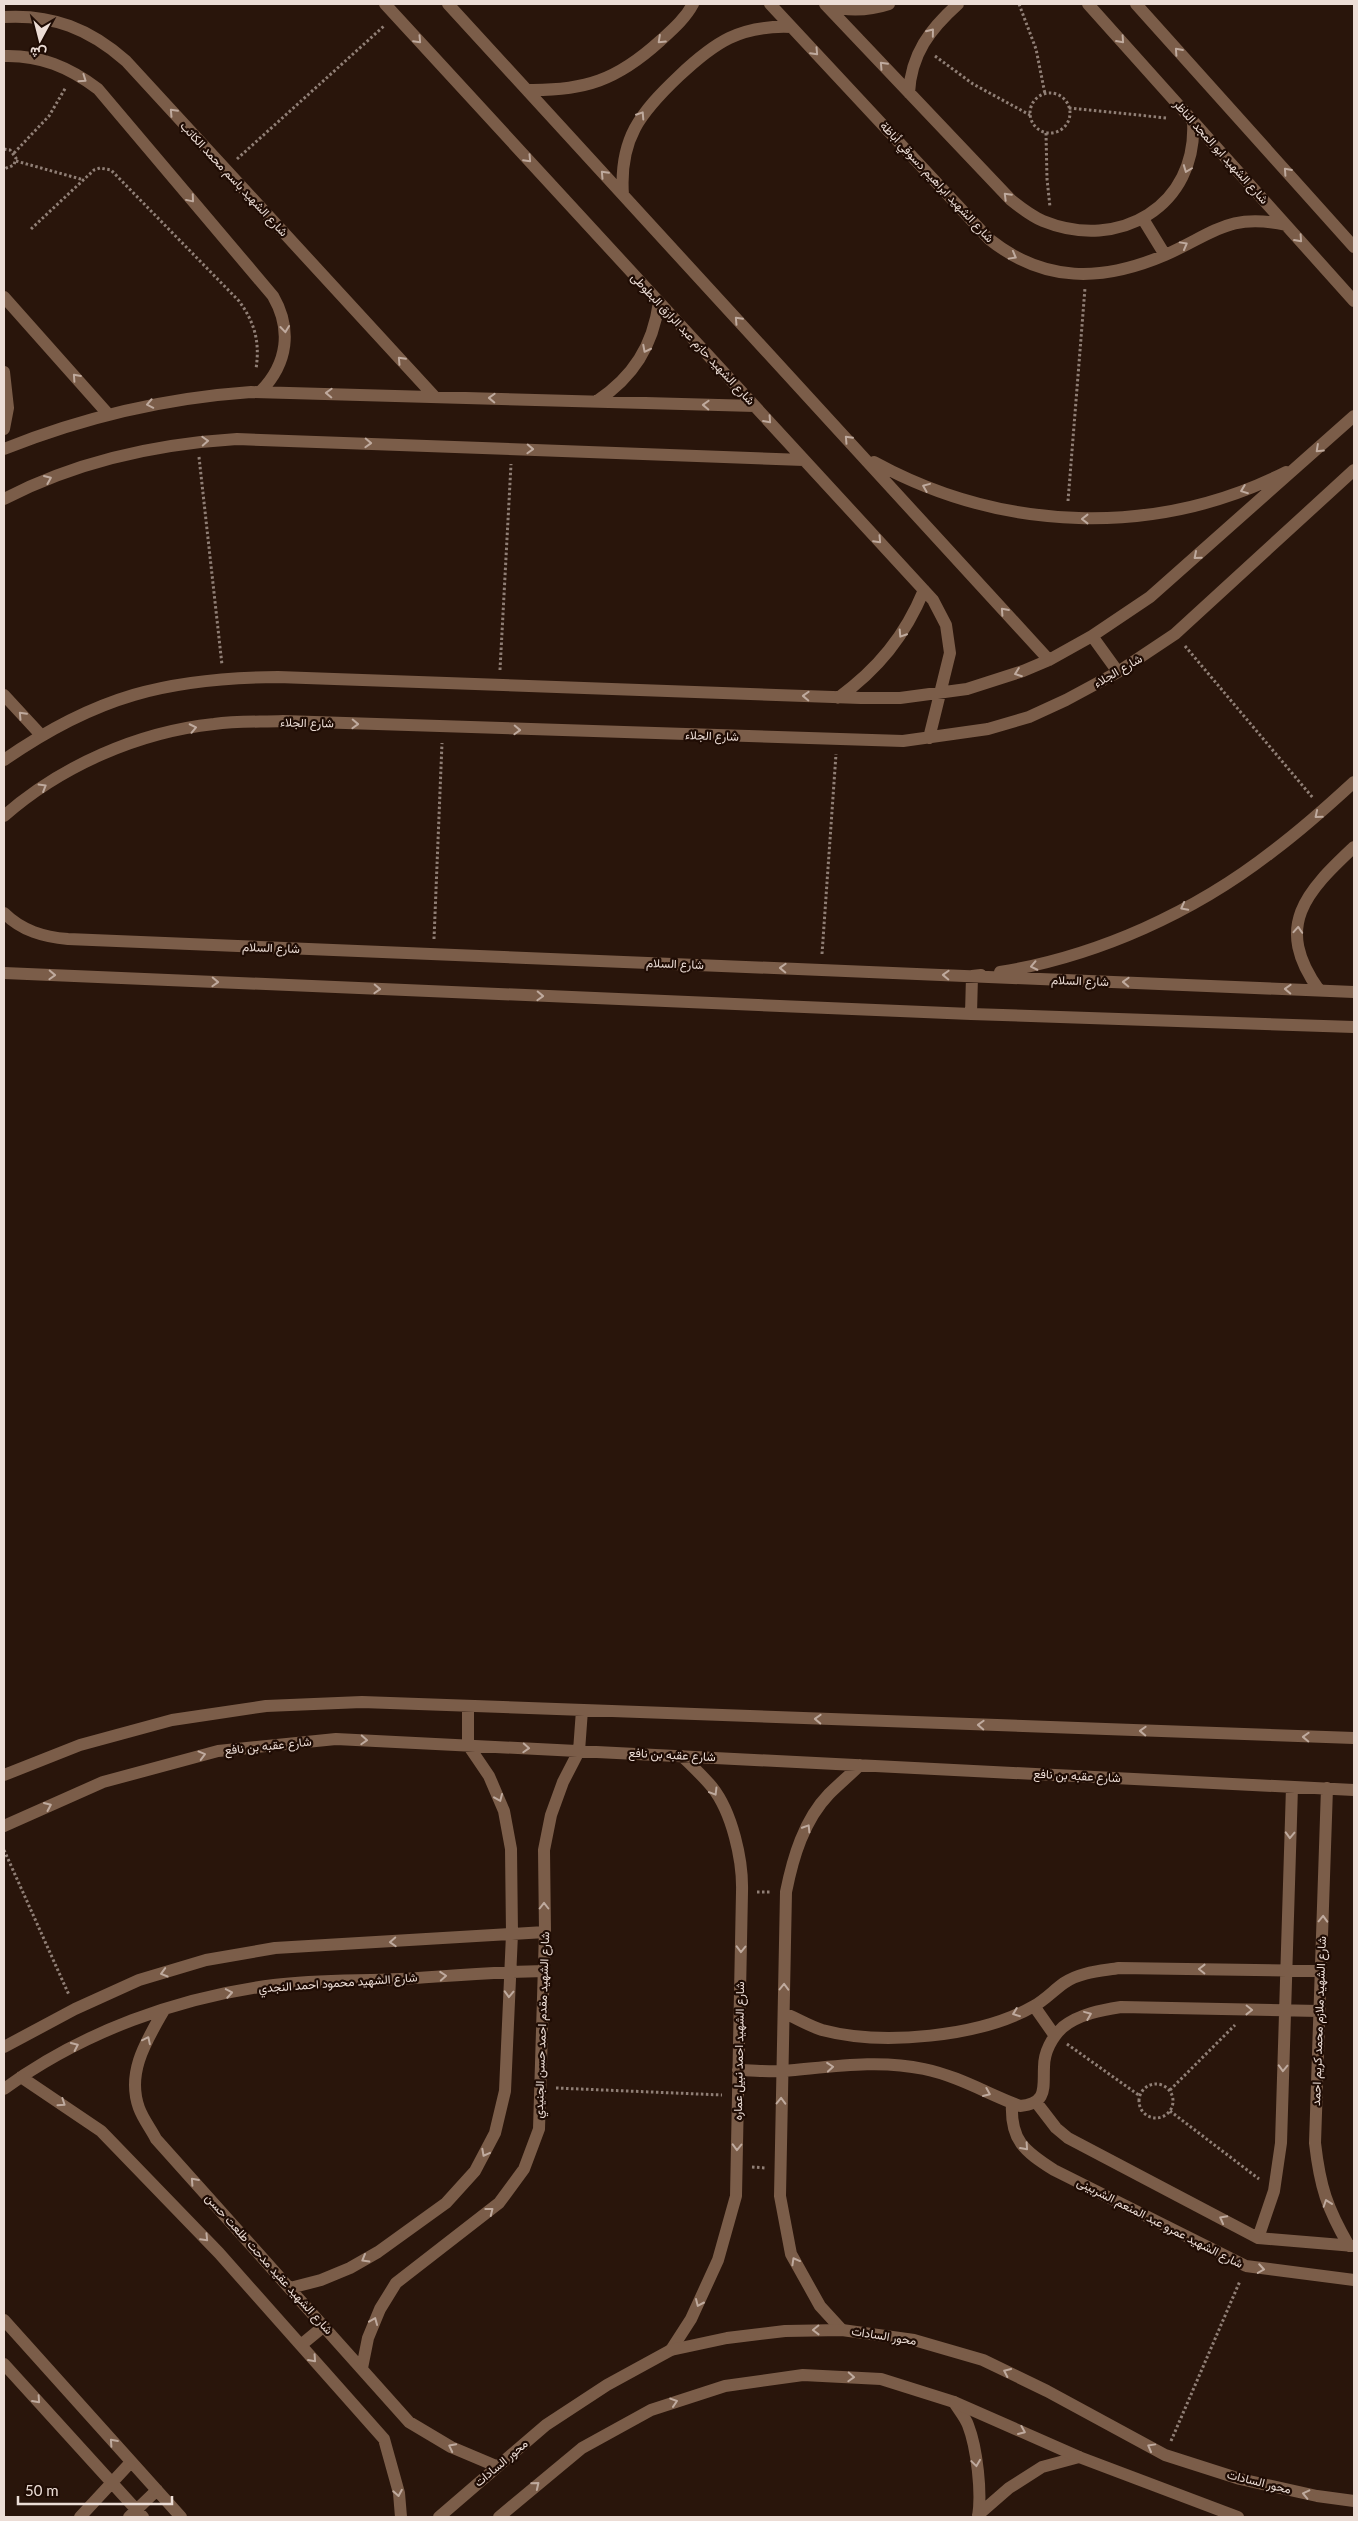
<svg xmlns="http://www.w3.org/2000/svg" width="1358" height="2521" viewBox="0 0 1358 2521" font-family="Lato,Vazirmatn,sans-serif">
	<style>
		.lines { fill: none; stroke-linecap: round; stroke-linejoin: round }
		.path { stroke: #907f76; stroke-width: 3; stroke-dasharray: 2.5 2.5; stroke-linecap: butt }
		.minor { stroke: #7b5d49; stroke-width: 12 }
		.tertiary { stroke: #7b5d49; stroke-width: 12 }
		.oneway { stroke: #bfaa9e }
		.labels { text-anchor: middle; stroke-width: 4.5; stroke-linejoin: round; paint-order: stroke }
		.street-label { font-size: 12px; fill: #ecddd6; stroke: #1f0c04 }
	</style>
	<rect width="100%" height="100%" fill="#29150b"/>
	<g class="lines">
		<path class="path" d="M1019,4L1036,49L1045,94
			M935,56L973,84L1030,115
			M1030 113a20 20 0 1 1 40 0a20 20 0 1 1-40 0Z
			M1069,108L1167,118
			M1046,133L1047,179L1050,207
			M4,149L10,150L16,158L14,165L4,169
			M14,153L49,116L66,87
			M237,159L384,26
			M16,161L84,180
			M31,229L94,170L100,168L111,170L239,301C255,323 260,342 256,369
			M199,457L222,665
			M1068,501L1085,288
			M1185,646L1313,798
			M500,670L511,464
			M434,939L442,743
			M822,954L836,754
			M4,1850L69,1995
			M757,1892H770
			M1067,2044L1140,2096
			M1139 2101a17 17 0 1 1 34 0a17 17 0 1 1-34 0Z
			M556,2088L722,2095
			M1170,2090L1235,2025
			M1170,2111L1259,2179
			M752,2167L766,2168
			M1171,2441L1240,2281"/>
		<path class="minor" d="M385,4L933,600L946,625L950,653L929,738
			M448,4L1049,660
			M770,4L989,239C1044,283 1102,282 1165,255C1213,234 1229,212 1286,225
			M825,4L1011,200C1021,208 1031,216 1043,221C1119,252 1198,206 1193,121
			M1088,4L1354,301
			M1136,4L1354,247
			M827,6C848,11 868,11 889,4
			M4,17C52,14 90,29 126,61L434,396
			M4,56C40,55 69,67 98,89L273,296C292,329 288,363 261,391
			M527,90C585,91 617,80 660,41C672,30 685,19 693,4
			M909,93C911,54 930,29 958,4
			M623,195C619,139 640,113 679,76C715,42 740,25 791,27
			M1143,219L1165,255
			M4,297L108,414
			M4,372L8,408L4,429
			M597,401C633,377 653,346 659,302
			M4,449C84,417 165,398 251,392L755,406
			M874,462C1002,532 1155,538 1286,472
			M4,499C77,461 155,444 237,439L804,460
			M1092,636L1118,672
			M4,695L40,734
			M838,698C878,669 905,636 924,590
			M4,760C96,696 167,678 278,677L861,698H900L967,689L1023,671L1049,660L1092,636L1150,597L1354,416
			M4,816C61,766 138,732 214,724C237,721 260,722 283,721L903,741L988,729L1029,717L1066,700L1118,672L1175,634L1354,470
			M4,913C22,931 44,937 68,939L1354,992
			M1000,972C1098,956 1195,912 1273,851C1301,830 1328,806 1354,782
			M4,973L971,1014L1354,1027
			M1319,990C1273,926 1306,892 1354,847
			M971,1014L972,976L981,975
			M4,1775L80,1745L172,1720L266,1706L362,1702L1354,1738
			M1327,1788L1315,2143C1320,2187 1327,2208 1349,2246
			M4,1826L103,1782L218,1751L336,1739L1354,1790
			M1034,2006L1055,2036
			M164,2010C147,2040 126,2072 139,2108C143,2119 151,2129 156,2139L409,2422L451,2447L496,2466
			M784,2013C796,2018 809,2026 822,2030C882,2046 980,2037 1034,2006C1045,2000 1054,1990 1064,1983C1080,1972 1101,1971 1119,1968L1321,1971
			M4,2047L75,2009L139,1980L206,1960L275,1948L545,1932
			M738,2070C753,2070 769,2072 784,2071C831,2067 878,2059 924,2069C958,2076 988,2094 1020,2106C1048,2103 1043,2088 1044,2067C1044,2052 1052,2037 1063,2027C1079,2014 1102,2010 1121,2007L1319,2011
			M21,2077L101,2131L219,2253L384,2439L399,2493L401,2517
			M4,2089C82,2032 178,1997 274,1985C315,1980 358,1981 400,1979C448,1976 496,1972 544,1971
			M1036,2102L1056,2128L1068,2138L1258,2238L1354,2246
			M1012,2103C1010,2140 1024,2151 1054,2170L1246,2266L1354,2280
			M1258,2238L1274,2191L1281,2143L1292,1787
			M290,2288L321,2280L350,2268L378,2252L446,2203L475,2171L495,2133L505,2091L512,1934L511,1849L504,1811L489,1776L468,1745V1706
			M4,2320L181,2517
			M842,2330L820,2306L791,2254L780,2196L786,1892C793,1857 804,1820 829,1794C839,1784 850,1775 860,1765
			M301,2345L324,2326
			M671,2350L691,2319L718,2260L736,2196L742,1892C743,1860 732,1812 712,1787C703,1776 692,1766 682,1756
			M4,2364L143,2517
			M362,2368L368,2338L380,2309L396,2283L499,2203L524,2169L539,2129L545,1932L544,1850L551,1815L563,1782L579,1751L582,1710
			M954,2402C958,2409 965,2417 968,2425C977,2448 982,2493 978,2517
			M978,2515L1009,2488L1042,2467L1079,2457
			M80,2517L131,2462
			M129,2517L157,2490"/>
		<path class="tertiary" d="M439,2517L546,2425L607,2385L671,2350L727,2338L785,2331L842,2330L914,2340L983,2360L1047,2391L1165,2455L1240,2479L1317,2496L1354,2501
			M499,2517L582,2448L651,2410L725,2386L803,2375L881,2379L954,2402L1079,2457L1238,2517"/>
	</g>
	<defs><path id="oneway-chevron" d="M-2-3.5L2.5 0L-2 3.5" fill="none" stroke-width="1.6" stroke-linecap="round" stroke-linejoin="round" transform="scale(1.25)"/></defs>
	<g class="oneway">
		<use href="#oneway-chevron" transform="translate(931 32) rotate(-51)"/>
		<use href="#oneway-chevron" transform="translate(418 40) rotate(47)"/>
		<use href="#oneway-chevron" transform="translate(661 40) rotate(137)"/>
		<use href="#oneway-chevron" transform="translate(1121 40) rotate(48)"/>
		<use href="#oneway-chevron" transform="translate(1178 51) rotate(-132)"/>
		<use href="#oneway-chevron" transform="translate(815 52) rotate(47)"/>
		<use href="#oneway-chevron" transform="translate(883 65) rotate(-133)"/>
		<use href="#oneway-chevron" transform="translate(83 79) rotate(35)"/>
		<use href="#oneway-chevron" transform="translate(173 112) rotate(-133)"/>
		<use href="#oneway-chevron" transform="translate(641 115) rotate(-57)"/>
		<use href="#oneway-chevron" transform="translate(528 159) rotate(47)"/>
		<use href="#oneway-chevron" transform="translate(1187 169) rotate(111)"/>
		<use href="#oneway-chevron" transform="translate(1287 171) rotate(-132)"/>
		<use href="#oneway-chevron" transform="translate(604 174) rotate(-133)"/>
		<use href="#oneway-chevron" transform="translate(1007 196) rotate(-135)"/>
		<use href="#oneway-chevron" transform="translate(191 199) rotate(50)"/>
		<use href="#oneway-chevron" transform="translate(1299 239) rotate(48)"/>
		<use href="#oneway-chevron" transform="translate(1184 245) rotate(-29)"/>
		<use href="#oneway-chevron" transform="translate(1013 256) rotate(29)"/>
		<use href="#oneway-chevron" transform="translate(738 320) rotate(-133)"/>
		<use href="#oneway-chevron" transform="translate(285 329) rotate(84)"/>
		<use href="#oneway-chevron" transform="translate(646 349) rotate(117)"/>
		<use href="#oneway-chevron" transform="translate(401 360) rotate(-133)"/>
		<use href="#oneway-chevron" transform="translate(76 377) rotate(-132)"/>
		<use href="#oneway-chevron" transform="translate(329 393) rotate(-178)"/>
		<use href="#oneway-chevron" transform="translate(492 398) rotate(-178)"/>
		<use href="#oneway-chevron" transform="translate(150 404) rotate(169)"/>
		<use href="#oneway-chevron" transform="translate(706 405) rotate(-178)"/>
		<use href="#oneway-chevron" transform="translate(768 420) rotate(48)"/>
		<use href="#oneway-chevron" transform="translate(848 439) rotate(-133)"/>
		<use href="#oneway-chevron" transform="translate(205 441) rotate(-3)"/>
		<use href="#oneway-chevron" transform="translate(368 443) rotate(2)"/>
		<use href="#oneway-chevron" transform="translate(530 449) rotate(2)"/>
		<use href="#oneway-chevron" transform="translate(1319 449) rotate(137)"/>
		<use href="#oneway-chevron" transform="translate(48 479) rotate(-23)"/>
		<use href="#oneway-chevron" transform="translate(926 487) rotate(-158)"/>
		<use href="#oneway-chevron" transform="translate(1244 490) rotate(159)"/>
		<use href="#oneway-chevron" transform="translate(1085 519) rotate(-180)"/>
		<use href="#oneway-chevron" transform="translate(878 540) rotate(47)"/>
		<use href="#oneway-chevron" transform="translate(1197 556) rotate(139)"/>
		<use href="#oneway-chevron" transform="translate(1004 611) rotate(-132)"/>
		<use href="#oneway-chevron" transform="translate(902 634) rotate(123)"/>
		<use href="#oneway-chevron" transform="translate(1018 673) rotate(160)"/>
		<use href="#oneway-chevron" transform="translate(806 696) rotate(-178)"/>
		<use href="#oneway-chevron" transform="translate(22 715) rotate(-133)"/>
		<use href="#oneway-chevron" transform="translate(355 724) rotate(2)"/>
		<use href="#oneway-chevron" transform="translate(193 728) rotate(-12)"/>
		<use href="#oneway-chevron" transform="translate(517 730) rotate(2)"/>
		<use href="#oneway-chevron" transform="translate(43 787) rotate(-31)"/>
		<use href="#oneway-chevron" transform="translate(1318 815) rotate(140)"/>
		<use href="#oneway-chevron" transform="translate(1184 907) rotate(152)"/>
		<use href="#oneway-chevron" transform="translate(1298 930) rotate(-86)"/>
		<use href="#oneway-chevron" transform="translate(1034 966) rotate(168)"/>
		<use href="#oneway-chevron" transform="translate(783 968) rotate(-178)"/>
		<use href="#oneway-chevron" transform="translate(52 975) rotate(2)"/>
		<use href="#oneway-chevron" transform="translate(946 975) rotate(-178)"/>
		<use href="#oneway-chevron" transform="translate(215 982) rotate(2)"/>
		<use href="#oneway-chevron" transform="translate(1126 982) rotate(-178)"/>
		<use href="#oneway-chevron" transform="translate(377 989) rotate(2)"/>
		<use href="#oneway-chevron" transform="translate(1288 989) rotate(-178)"/>
		<use href="#oneway-chevron" transform="translate(540 996) rotate(2)"/>
		<use href="#oneway-chevron" transform="translate(818 1719) rotate(-178)"/>
		<use href="#oneway-chevron" transform="translate(981 1725) rotate(-178)"/>
		<use href="#oneway-chevron" transform="translate(1143 1731) rotate(-178)"/>
		<use href="#oneway-chevron" transform="translate(1306 1737) rotate(-178)"/>
		<use href="#oneway-chevron" transform="translate(364 1740) rotate(3)"/>
		<use href="#oneway-chevron" transform="translate(526 1748) rotate(3)"/>
		<use href="#oneway-chevron" transform="translate(202 1755) rotate(-15)"/>
		<use href="#oneway-chevron" transform="translate(714 1792) rotate(59)"/>
		<use href="#oneway-chevron" transform="translate(499 1798) rotate(67)"/>
		<use href="#oneway-chevron" transform="translate(48 1806) rotate(-24)"/>
		<use href="#oneway-chevron" transform="translate(807 1828) rotate(-58)"/>
		<use href="#oneway-chevron" transform="translate(1290 1835) rotate(92)"/>
		<use href="#oneway-chevron" transform="translate(544 1906) rotate(-90)"/>
		<use href="#oneway-chevron" transform="translate(1323 1919) rotate(-88)"/>
		<use href="#oneway-chevron" transform="translate(393 1942) rotate(177)"/>
		<use href="#oneway-chevron" transform="translate(741 1949) rotate(91)"/>
		<use href="#oneway-chevron" transform="translate(1202 1969) rotate(-179)"/>
		<use href="#oneway-chevron" transform="translate(164 1973) rotate(164)"/>
		<use href="#oneway-chevron" transform="translate(443 1976) rotate(-4)"/>
		<use href="#oneway-chevron" transform="translate(784 1987) rotate(-89)"/>
		<use href="#oneway-chevron" transform="translate(229 1993) rotate(-10)"/>
		<use href="#oneway-chevron" transform="translate(509 1994) rotate(92)"/>
		<use href="#oneway-chevron" transform="translate(1249 2010) rotate(1)"/>
		<use href="#oneway-chevron" transform="translate(1016 2013) rotate(159)"/>
		<use href="#oneway-chevron" transform="translate(1088 2015) rotate(-22)"/>
		<use href="#oneway-chevron" transform="translate(147 2040) rotate(-64)"/>
		<use href="#oneway-chevron" transform="translate(75 2046) rotate(-25)"/>
		<use href="#oneway-chevron" transform="translate(830 2067) rotate(-5)"/>
		<use href="#oneway-chevron" transform="translate(1283 2068) rotate(92)"/>
		<use href="#oneway-chevron" transform="translate(987 2093) rotate(23)"/>
		<use href="#oneway-chevron" transform="translate(781 2101) rotate(-89)"/>
		<use href="#oneway-chevron" transform="translate(62 2103) rotate(34)"/>
		<use href="#oneway-chevron" transform="translate(737 2147) rotate(91)"/>
		<use href="#oneway-chevron" transform="translate(1025 2147) rotate(48)"/>
		<use href="#oneway-chevron" transform="translate(485 2153) rotate(118)"/>
		<use href="#oneway-chevron" transform="translate(194 2181) rotate(-132)"/>
		<use href="#oneway-chevron" transform="translate(1327 2203) rotate(-109)"/>
		<use href="#oneway-chevron" transform="translate(490 2211) rotate(-38)"/>
		<use href="#oneway-chevron" transform="translate(1223 2219) rotate(-152)"/>
		<use href="#oneway-chevron" transform="translate(205 2238) rotate(46)"/>
		<use href="#oneway-chevron" transform="translate(365 2259) rotate(150)"/>
		<use href="#oneway-chevron" transform="translate(795 2261) rotate(-119)"/>
		<use href="#oneway-chevron" transform="translate(1261 2269) rotate(9)"/>
		<use href="#oneway-chevron" transform="translate(699 2303) rotate(114)"/>
		<use href="#oneway-chevron" transform="translate(374 2321) rotate(-68)"/>
		<use href="#oneway-chevron" transform="translate(816 2330) rotate(179)"/>
		<use href="#oneway-chevron" transform="translate(313 2359) rotate(48)"/>
		<use href="#oneway-chevron" transform="translate(1007 2372) rotate(-155)"/>
		<use href="#oneway-chevron" transform="translate(851 2377) rotate(3)"/>
		<use href="#oneway-chevron" transform="translate(37 2400) rotate(48)"/>
		<use href="#oneway-chevron" transform="translate(674 2402) rotate(-18)"/>
		<use href="#oneway-chevron" transform="translate(1022 2431) rotate(23)"/>
		<use href="#oneway-chevron" transform="translate(113 2442) rotate(-132)"/>
		<use href="#oneway-chevron" transform="translate(452 2447) rotate(-153)"/>
		<use href="#oneway-chevron" transform="translate(1151 2447) rotate(-151)"/>
		<use href="#oneway-chevron" transform="translate(976 2463) rotate(82)"/>
		<use href="#oneway-chevron" transform="translate(536 2485) rotate(-39)"/>
		<use href="#oneway-chevron" transform="translate(398 2493) rotate(80)"/>
		<use href="#oneway-chevron" transform="translate(1306 2494) rotate(-167)"/>
	</g>
	<g class="labels">
		<g class="street-label">
			<text transform="translate(1221 152) rotate(48)" y="4">شارع الشهيد ابو المجد الناظر</text>
			<text transform="translate(234 179) rotate(47)" y="4">شارع الشهيد باسم محمد الكاتب</text>
			<text transform="translate(937 182) rotate(47)" y="4">شارع الشهيد ابراهيم دسوقي أباظة</text>
			<text transform="translate(693 339) rotate(47)" y="4">شارع الشهيد حازم عبد الرازق البطوطى</text>
			<text transform="translate(1118 671) rotate(-30)" y="4">شارع الجلاء</text>
			<text transform="translate(307 723) rotate(1)" y="4">شارع الجلاء</text>
			<text transform="translate(712 736) rotate(2)" y="4">شارع الجلاء</text>
			<text transform="translate(271 948) rotate(2)" y="4">شارع السلام</text>
			<text transform="translate(675 964) rotate(2)" y="4">شارع السلام</text>
			<text transform="translate(1080 981) rotate(2)" y="4">شارع السلام</text>
			<text transform="translate(268 1746) rotate(-6)" y="4">شارع عقبه بن نافع</text>
			<text transform="translate(672 1755) rotate(3)" y="4">شارع عقبه بن نافع</text>
			<text transform="translate(1077 1776) rotate(3)" y="4">شارع عقبه بن نافع</text>
			<text transform="translate(338 1983) rotate(-4)" y="4">شارع الشهيد محمود احمد النجدي</text>
			<text transform="translate(1319 2021) rotate(-88)" y="4">شارع الشهيد ملازم محمد كريم احمد</text>
			<text transform="translate(542 2025) rotate(-88)" y="4">شارع الشهيد مقدم احمد حسن الجنيدي</text>
			<text transform="translate(739 2051) rotate(-89)" y="4">شارع الشهيد احمد نبيل عماره</text>
			<text transform="translate(1160 2223) rotate(27)" y="4">شارع الشهيد عمرو عبد المنعم الشربينى</text>
			<text transform="translate(269 2264) rotate(48)" y="4">شارع الشهيد عقيد مدحت طلعت حسن</text>
			<text transform="translate(884 2336) rotate(9)" y="4">محور السادات</text>
			<text transform="translate(501 2463) rotate(-40)" y="4">محور السادات</text>
			<text transform="translate(1259 2482) rotate(14)" y="4">محور السادات</text>
		</g>
	</g>
	<rect width="1358" height="2521" fill="none" stroke="#ecddd6" stroke-width="10"/>
	<g transform="translate(40 40) rotate(187)" stroke="#1f0c04" stroke-width="4" paint-order="stroke">
	<path d="M0-4L9 19L0 12L-9 19Z" fill="#ecddd6"/>
	<text y="-8" font-size="14" font-weight="bold" text-anchor="middle" fill="#ecddd6">ش</text>
	</g>
	<path d="M18 2496v8h154v-8" fill="none" stroke="#ecddd6" stroke-width="2.5"/>
	<text x="25" y="2496" font-size="15" fill="#ecddd6" stroke="#1f0c04" stroke-width="4" paint-order="stroke">50 m</text>
</svg>
